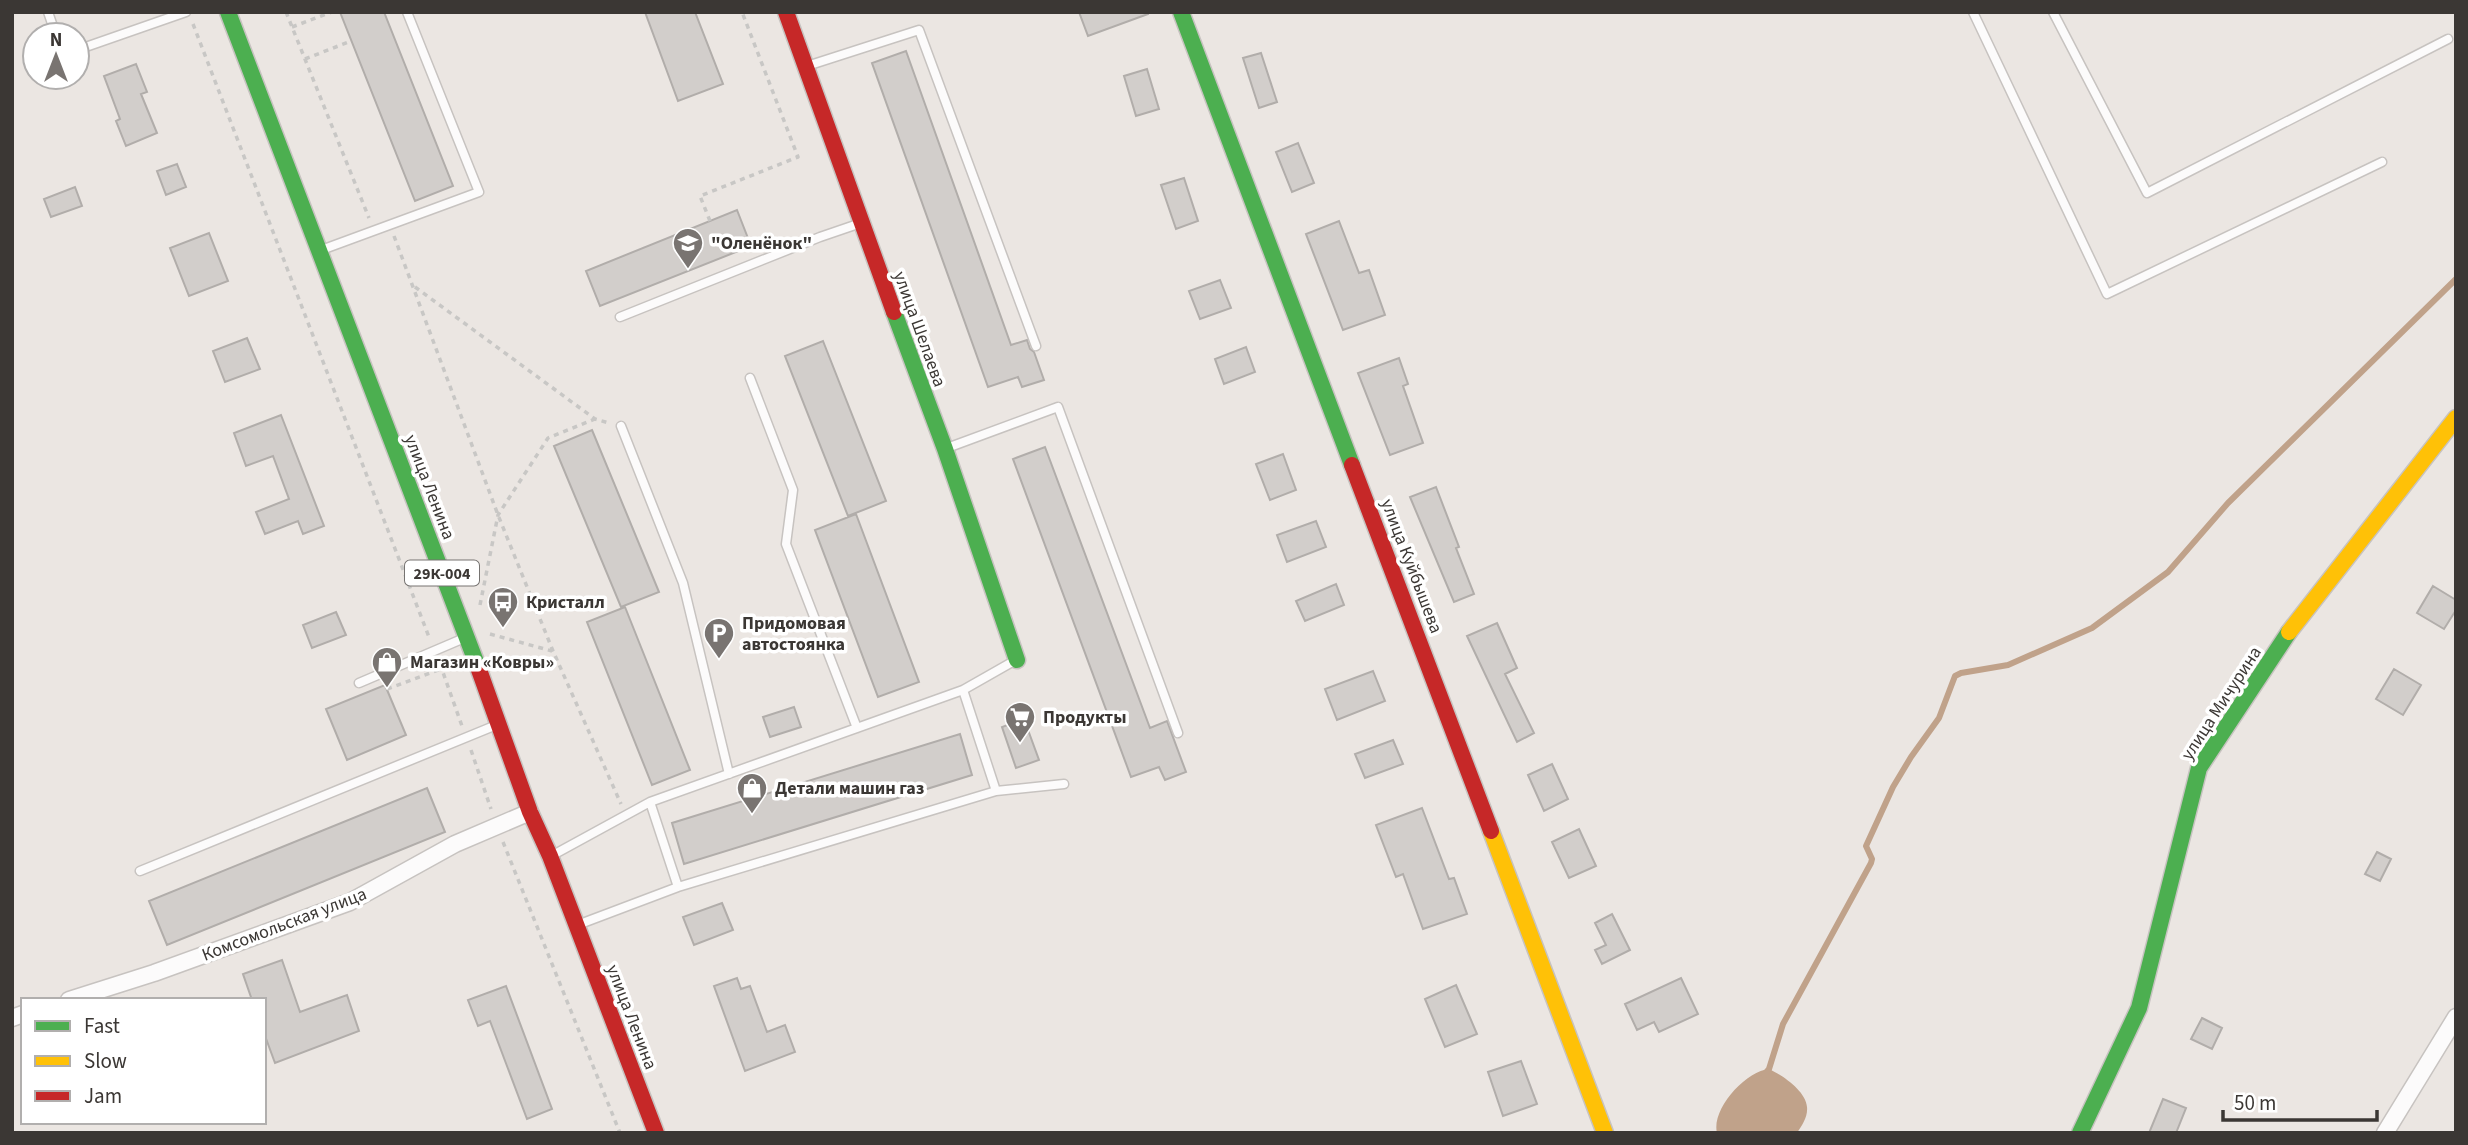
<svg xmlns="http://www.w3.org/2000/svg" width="2468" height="1145" viewBox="0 0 2468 1145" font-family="'Source Sans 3',sans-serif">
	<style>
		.water { fill: #c0a28a }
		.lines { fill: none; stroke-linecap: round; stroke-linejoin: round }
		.stream { stroke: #c0a28a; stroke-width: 6 }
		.building { fill: #d2cecb; stroke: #b1adaa; stroke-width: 2 }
		.lane-casing { stroke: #c7c3c0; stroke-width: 11 }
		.street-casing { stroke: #c7c3c0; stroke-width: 19 }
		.fast-casing { stroke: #c7c3c0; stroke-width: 19 }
		.slow-casing { stroke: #c7c3c0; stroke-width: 19 }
		.jam-casing { stroke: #c7c3c0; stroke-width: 19 }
		.path { stroke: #c8c7c5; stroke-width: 3.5; stroke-dasharray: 5 5; stroke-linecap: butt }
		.lane { stroke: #fcfbfb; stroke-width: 8 }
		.street { stroke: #fcfbfb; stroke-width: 16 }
		.fast { stroke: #4caf50; stroke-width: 16 }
		.slow { stroke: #ffc107; stroke-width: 16 }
		.jam { stroke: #c62828; stroke-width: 16 }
		.labels { text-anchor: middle; stroke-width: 7; stroke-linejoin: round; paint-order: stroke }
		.shield { fill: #fff; stroke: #767371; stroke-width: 2 }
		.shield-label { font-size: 16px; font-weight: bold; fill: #3b3734 }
		.poi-label { font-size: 18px; font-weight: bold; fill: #3b3734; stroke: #fff; text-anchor: start }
		.street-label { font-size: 18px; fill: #3b3734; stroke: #fff }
	</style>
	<rect width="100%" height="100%" fill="#ebe6e2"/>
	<path class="water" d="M1769,1069C1782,1075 1806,1091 1807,1107C1808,1117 1802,1125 1797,1133H1717C1711,1109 1746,1071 1769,1069Z"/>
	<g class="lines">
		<path class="stream" d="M1764,1075L1769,1069L1783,1024L1871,863L1872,859L1866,846L1893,787L1911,757L1939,718L1955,676L1961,673L2008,665L2092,628L2168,572L2228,503L2456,279"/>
	</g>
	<path class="building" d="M340,12H384L453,186L415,201Z
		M645,12H695L723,84L678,101Z
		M1079,12H1148V14L1088,36Z
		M906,51L1011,345L1027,340L1030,349L1034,352L1044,380L1022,387L1018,377L988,387L872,63Z
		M1261,53L1277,102L1259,108L1243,58Z
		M136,64L147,92L141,94L157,133L126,146L116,121L120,119L104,76Z
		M1147,69L1159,109L1136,116L1124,76Z
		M1298,143L1314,183L1292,192L1276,152Z
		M177,164L186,187L166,195L157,171Z
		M1184,178L1198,221L1176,229L1161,185Z
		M75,187L82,206L51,217L44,199Z
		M737,210L751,246L600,306L586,271Z
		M1339,221L1359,273L1369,270L1385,315L1343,330L1306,234Z
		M209,233L228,281L189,296L170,248Z
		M1220,280L1231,308L1200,319L1189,291Z
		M247,338L260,369L225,382L213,351Z
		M823,341L886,501L848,516L785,356Z
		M1246,347L1255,372L1224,384L1215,359Z
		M1399,358L1408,384L1403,386L1423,443L1390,455L1358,373Z
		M281,415L324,526L303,534L298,521L265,534L256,512L289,499L273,456L246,466L234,433Z
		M592,430L659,592L621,607L554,446Z
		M1045,447L1150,728L1167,721L1186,772L1165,780L1159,767L1131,777L1013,459Z
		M1283,454L1296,490L1270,500L1256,464Z
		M1436,487L1459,547L1456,548L1474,594L1454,602L1410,497Z
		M856,514L919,682L878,697L815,530Z
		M1316,521L1326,547L1287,562L1277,535Z
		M1336,584L1344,605L1305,621L1296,601Z
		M2433,586L2456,600V610L2444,629L2417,613Z
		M625,607L690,770L652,785L587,622Z
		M336,612L346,635L312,648L303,625Z
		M1497,623L1517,668L1505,674L1534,733L1517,742L1467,636Z
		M2394,669L2421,685L2403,715L2376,699Z
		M1373,671L1385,701L1337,720L1325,689Z
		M385,685L406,735L347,760L326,709Z
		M794,707L801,727L770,737L763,717Z
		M1024,719L1039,760L1016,768L1002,727Z
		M960,734L972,775L684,864L672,823Z
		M1393,740L1403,764L1365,778L1355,754Z
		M1552,764L1568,799L1544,811L1528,775Z
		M427,788L445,832L167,945L149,901Z
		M1422,808L1449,879L1454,878L1467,914L1423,929L1403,874L1396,877L1376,825Z
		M1579,829L1596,866L1569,878L1552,842Z
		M2377,852L2391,859L2380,881L2365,874Z
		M722,903L733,930L694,945L683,917Z
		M1612,914L1630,950L1602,964L1595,950L1606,945L1595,923Z
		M282,960L300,1012L347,995L359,1031L275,1063L264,1033V1000H252L243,974Z
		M737,978L741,989L750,986L767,1032L785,1025L795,1052L745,1071L714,986Z
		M1681,978L1698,1014L1659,1032L1654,1022L1637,1030L1625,1004Z
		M1456,985L1477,1034L1445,1047L1425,999Z
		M506,986L552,1109L527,1119L490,1021L478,1026L468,1000Z
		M2202,1018L2222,1028L2212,1049L2191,1039Z
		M1521,1061L1537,1104L1503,1116L1488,1072Z
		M2163,1099L2186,1108L2176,1133H2149Z"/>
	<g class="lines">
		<g class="lane-casing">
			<path id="lane" d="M48,12L56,35
				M1973,12L2107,294L2382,162
				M2053,12L2147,193L2448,39
				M77,50L186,12
				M807,66L919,30L1036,346
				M324,249L479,192L407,12
				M620,317L820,237L858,224
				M750,378L793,490L786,544L857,728
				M621,426L683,583L729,774
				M947,448L1058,407L1178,733
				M359,683L462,639
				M996,791L1064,784
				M650,802L678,887
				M553,855L650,802L963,690L1014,661
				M140,871L494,726
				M580,924L678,887L996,791L963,690"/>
		</g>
		<g class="street-casing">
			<path id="street" d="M69,1000L154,973L350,902L455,844L530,812
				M12,1018L23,1014
				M2385,1133L2456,1017"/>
		</g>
		<g class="fast-casing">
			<path id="fast" d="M228,12L478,667
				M1181,12L1352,465
				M894,312L945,449L1017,660
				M2080,1133L2139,1008L2199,768L2289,632"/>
		</g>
		<g class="slow-casing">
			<path id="slow" d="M2289,632L2456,418
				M1491,831L1605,1133"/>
		</g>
		<g class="jam-casing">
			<path id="jam" d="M786,12L894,312
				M1352,465L1491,831
				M478,667L530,812L550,856L656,1133"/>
		</g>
		<path class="path" d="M286,12L369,218
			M193,24L429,637
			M292,27L332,12
			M305,59L351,41
			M710,221L700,196L798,157L742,12
			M394,236L498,515L553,651L621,804
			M415,287L595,419L609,423
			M480,605L498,515L548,438L595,419
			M490,634L552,651
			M440,664L462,726
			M387,689L441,669
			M471,750L491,809
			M503,842L620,1133"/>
		<use href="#lane" class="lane"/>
		<use href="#street" class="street"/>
		<use href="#fast" class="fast"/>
		<use href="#slow" class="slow"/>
		<use href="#jam" class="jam"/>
	</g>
	<defs>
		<g id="school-pin" transform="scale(1.575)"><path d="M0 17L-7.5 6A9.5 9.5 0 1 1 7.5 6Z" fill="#797471" stroke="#fff"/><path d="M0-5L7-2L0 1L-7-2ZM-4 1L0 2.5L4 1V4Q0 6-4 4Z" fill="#fff"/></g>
		<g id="bus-pin" transform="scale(1.575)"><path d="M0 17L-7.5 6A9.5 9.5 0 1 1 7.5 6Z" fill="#797471" stroke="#fff"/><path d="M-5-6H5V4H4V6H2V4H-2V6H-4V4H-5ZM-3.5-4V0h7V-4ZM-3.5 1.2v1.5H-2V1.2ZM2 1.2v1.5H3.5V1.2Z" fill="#fff"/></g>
		<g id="parking-pin" transform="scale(1.575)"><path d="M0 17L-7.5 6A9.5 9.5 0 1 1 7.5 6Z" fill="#797471" stroke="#fff"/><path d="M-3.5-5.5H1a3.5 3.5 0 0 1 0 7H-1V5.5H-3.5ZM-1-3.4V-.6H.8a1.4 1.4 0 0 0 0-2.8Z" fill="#fff"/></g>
		<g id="shop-pin" transform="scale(1.575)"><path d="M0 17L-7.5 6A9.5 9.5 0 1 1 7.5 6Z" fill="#797471" stroke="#fff"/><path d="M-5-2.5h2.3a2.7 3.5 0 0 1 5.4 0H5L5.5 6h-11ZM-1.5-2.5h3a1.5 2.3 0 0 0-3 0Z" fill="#fff"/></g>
		<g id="supermarket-pin" transform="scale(1.575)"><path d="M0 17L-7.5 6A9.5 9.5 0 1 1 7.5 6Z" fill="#797471" stroke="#fff"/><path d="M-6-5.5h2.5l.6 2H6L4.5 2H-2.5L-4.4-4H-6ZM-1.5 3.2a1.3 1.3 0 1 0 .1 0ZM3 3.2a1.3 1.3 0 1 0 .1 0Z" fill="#fff"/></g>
	</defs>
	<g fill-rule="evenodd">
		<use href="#school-pin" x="688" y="243"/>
		<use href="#bus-pin" x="503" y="602"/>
		<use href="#parking-pin" x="719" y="633"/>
		<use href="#shop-pin" x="387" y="662"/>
		<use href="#supermarket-pin" x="1020" y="717"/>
		<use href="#shop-pin" x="752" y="788"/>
	</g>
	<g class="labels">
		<rect class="shield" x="405" y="560.5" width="74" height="25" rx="5"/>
		<g class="shield-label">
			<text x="442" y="579">29К-004</text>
		</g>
		<g class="poi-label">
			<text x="711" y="249">"Оленёнок"</text>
			<text x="526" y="608">Кристалл</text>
			<text x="742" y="629">Придомовая<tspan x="742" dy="21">автостоянка</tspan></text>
			<text x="410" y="668">Магазин «Ковры»</text>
			<text x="1043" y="723">Продукты</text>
			<text x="775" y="794">Детали машин газ</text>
		</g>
		<g class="street-label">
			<text transform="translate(920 329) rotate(70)" y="6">улица Шелаева</text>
			<text transform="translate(430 487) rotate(69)" y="6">улица Ленина</text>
			<text transform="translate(1412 566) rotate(69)" y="6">улица Куйбышева</text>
			<text transform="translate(2221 703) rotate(-57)" y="6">улица Мичурина</text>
			<text transform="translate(284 924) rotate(-21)" y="6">Комсомольская улица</text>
			<text transform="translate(632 1017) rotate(69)" y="6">улица Ленина</text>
		</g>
	</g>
	<rect width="2468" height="1145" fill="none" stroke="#3b3734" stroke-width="28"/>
	<rect x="21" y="998" width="245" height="126" fill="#ffffff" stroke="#b1afae" stroke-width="2"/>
	<rect x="35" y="1021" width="35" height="10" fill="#4caf50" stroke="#b1afae" stroke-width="2"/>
	<text x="84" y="1033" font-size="21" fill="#3b3734">Fast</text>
	<rect x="35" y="1056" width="35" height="10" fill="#ffc107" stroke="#b1afae" stroke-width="2"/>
	<text x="84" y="1068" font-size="21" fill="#3b3734">Slow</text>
	<rect x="35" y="1091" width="35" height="10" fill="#c62828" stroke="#b1afae" stroke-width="2"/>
	<text x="84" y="1103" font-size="21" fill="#3b3734">Jam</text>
	<g transform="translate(56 56)"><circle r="33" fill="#ffffff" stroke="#b1afae" stroke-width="2"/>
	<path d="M0-5L12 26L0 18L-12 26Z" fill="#797471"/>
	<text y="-10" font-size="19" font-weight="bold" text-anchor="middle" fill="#3b3734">N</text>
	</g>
	<path d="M2223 1110v10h154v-10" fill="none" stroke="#3b3734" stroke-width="3.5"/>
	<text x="2234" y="1110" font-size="21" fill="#3b3734" stroke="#ffffff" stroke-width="5" paint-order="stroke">50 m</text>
</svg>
